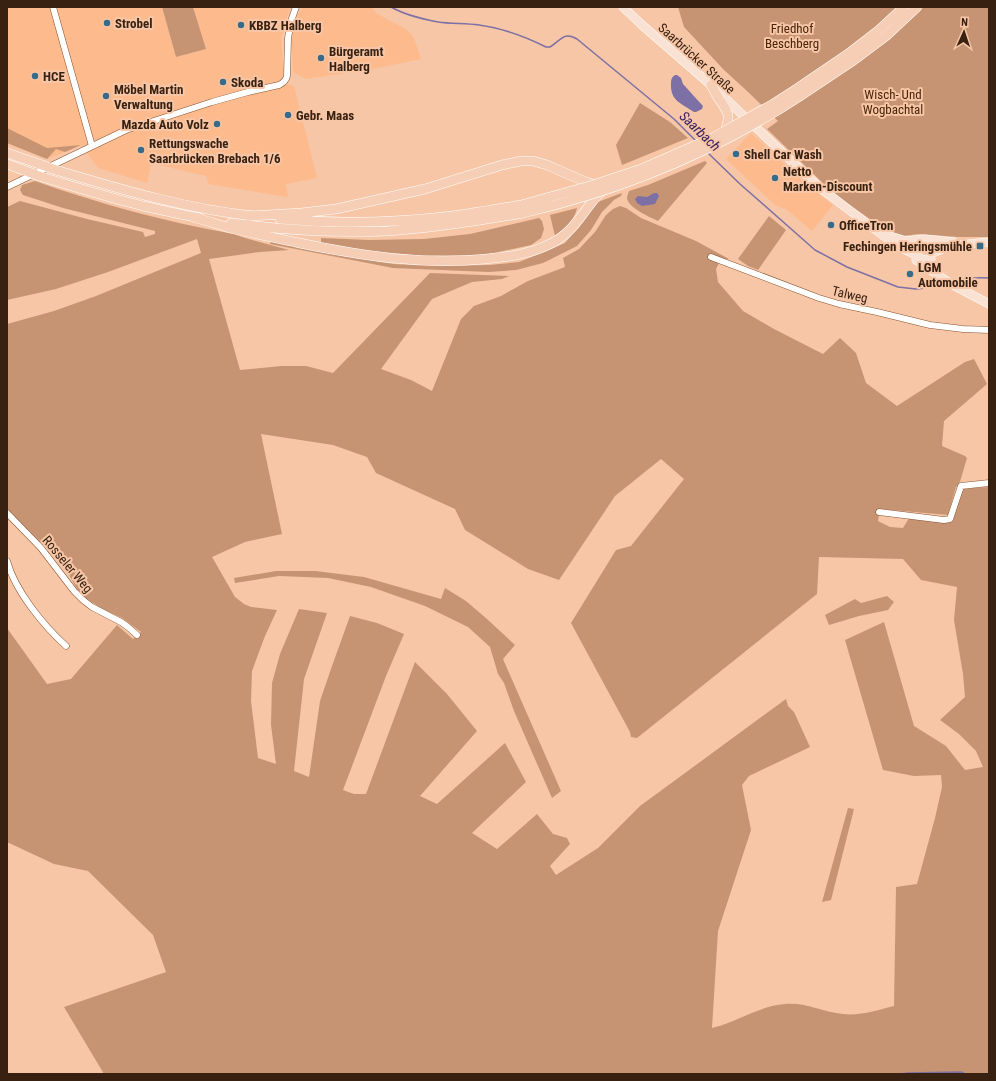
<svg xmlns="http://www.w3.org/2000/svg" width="996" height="1081" viewBox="0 0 996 1081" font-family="'Roboto Condensed',sans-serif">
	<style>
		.built { fill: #fdba8d }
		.green { fill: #c69473; fill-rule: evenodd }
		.water { fill: #7c70a5 }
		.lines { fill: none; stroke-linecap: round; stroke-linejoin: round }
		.stream { stroke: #7c70a5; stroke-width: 1.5 }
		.minor-casing { stroke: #89532e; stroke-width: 7 }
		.major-casing { stroke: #fff; stroke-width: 9 }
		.highway-casing { stroke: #fff; stroke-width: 10 }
		.minor { stroke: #fff; stroke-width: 6 }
		.major { stroke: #f9e2d3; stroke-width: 8 }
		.highway { stroke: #f5ceb5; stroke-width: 9 }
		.highway-bridge-casing { stroke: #fff; stroke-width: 10; stroke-linecap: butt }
		.highway-bridge { stroke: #f5ceb5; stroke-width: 9 }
		.poi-dot { fill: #376b88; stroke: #f7c6a6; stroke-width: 1.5 }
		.labels { text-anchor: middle; stroke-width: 4; stroke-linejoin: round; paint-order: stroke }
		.poi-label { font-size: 13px; font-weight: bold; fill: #382111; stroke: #f7c6a6; text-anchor: start }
		.park-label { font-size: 13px; fill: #482408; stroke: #f7c6a6 }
		.street-label { font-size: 13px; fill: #382111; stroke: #f7c6a6 }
		.water-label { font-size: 14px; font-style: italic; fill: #341e60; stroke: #f7c6a6 }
	</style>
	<rect width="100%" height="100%" fill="#f7c6a6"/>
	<path class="built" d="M7,7H162L176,57L206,49L193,7H291L285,22L281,39L284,71L282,82L294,86L317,178L286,184L288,197L209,184L206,176L151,163L147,183L98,168L81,145L65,152L47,159L7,143Z
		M302,7H372L376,13L407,30L411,34L414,38L421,59L368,70L306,79L293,72L291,40L295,20Z
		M751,133L807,185L833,205L812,231L786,209L775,205L726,159Z"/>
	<path class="green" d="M162,7H193L206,49L176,57Z
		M678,7H989V237H958L919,234L902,236L889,231L880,226L851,206L826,186L767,129L778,121L746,90L724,70L684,27Z
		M640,103L670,122L688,138L622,165L616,145Z
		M7,128L47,148L81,145L65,152L56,149L47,159L7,143Z
		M705,161L707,163L658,221C650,217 628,208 627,198C627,196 628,194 629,191L648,185Z
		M35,181C100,204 166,222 234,234L245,238L289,250L260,252L209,259L240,370L281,366H306L333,373L430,273L509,276L502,279L472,282L432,299L381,369L411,380L432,391L461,319L474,306L501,296L528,281L565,267L563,258L579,249L595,232L606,215L613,209L620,206L626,208L641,218L696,241L729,259H721L716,269L718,282L743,311L774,329L823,354L840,338L856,353L866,383L897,406L965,362L974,359L987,384L944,421L942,446L965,456L967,458L959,485L956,487L948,515L880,509L878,521L890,527L903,528L911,515L951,522L962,489L989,487V1074H104L64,1007L166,972L153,935L88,871L54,864L7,842V628L47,684L71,679L117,625L133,639L141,632L122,618L102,609L86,598L77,589L63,564L7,509V324L54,311L96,296L201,253L197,239L108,272L56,289L7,300V207L20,201L87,219L143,232L145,237L155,234V231L63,208L23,195L20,190L22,185ZM261,434L333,445L367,457L376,473L455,509L465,530L528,569L559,580L615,496L661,459L684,479L631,546L616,550L571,623L630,732L631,737L637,738L817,594L819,557L903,559L921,580L957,587L954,620L963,674L965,697L940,720L959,734L976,751L983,767L965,770L946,746L914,726L884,622L845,640L883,770L914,776L941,775L942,787L935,818L917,884L896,887L894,1006C878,1010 860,1016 843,1014C823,1012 805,1002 785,1004C759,1006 737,1022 712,1028L718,931L751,830L742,785L749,776L810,747L794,712L788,706L786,699L640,806L598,848L556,875L550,866L570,844L567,838L553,834L537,814L497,849L472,833L526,782L505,743L437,804L420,796L477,731L447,694L415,662L366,794H354L343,790L386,676L404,634L377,623L350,616L332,666L320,701L309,777L294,771L304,679L327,613L299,609L280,654L272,683L271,725L276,764L258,758L251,701L252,671L265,636L277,610L251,607L244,604L235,597L212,557L245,542L282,534Z
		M622,193L621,196L614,200L602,212L591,230L577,246L543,263L516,270L489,272L393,268L270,244L271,241L356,258L394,264L431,266L489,265L519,262L542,253L565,243L582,223L595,203Z
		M577,208C574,221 566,228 555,236L550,215Z
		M769,216L786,230L758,270L748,266L738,259Z
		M539,218L542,221L544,229L541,238L531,245L484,255L425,256L370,251L321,243V238L369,240L424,239L470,234Z
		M276,571H315L364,577L441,599L445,588L466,601L487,619L515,645L503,659L561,791L552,798L514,711L504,683L498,674L490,647L468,627L425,606L371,587L328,578L279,576L235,583L234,578Z
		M887,596L894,602L888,610L859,616L829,625L825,615L855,599L861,603Z
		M848,808L854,809L831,900L822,902Z"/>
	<path class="water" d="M675,75H677L681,78L683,84L702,105L703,106L702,109L696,112H694C681,103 670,101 671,83C671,79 672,77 675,75Z
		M654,193H657L659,196L655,204L642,206L637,203L635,199L638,196L647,197Z"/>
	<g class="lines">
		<path class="stream" d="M391,7C405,15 422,19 438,22C452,24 465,23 479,25C502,28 524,36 546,47H550C561,40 564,31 577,39L674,119L696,141
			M707,152L740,184L815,250L847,267L898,287L916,289L946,286L949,285
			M956,282C967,278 977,277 989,278
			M900,1074L908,1073L961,1072L965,1074"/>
		<g class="minor-casing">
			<path id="minor" d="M53,7L92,146
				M7,187L126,130L212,102L248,92L279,85C283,83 286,81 287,76L288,38L291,21L296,7
				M711,257L819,298L839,304L877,312L930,325L963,329L989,330
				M879,512L944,520L950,519L961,486L989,483
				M7,513L41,548L74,591L83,600L92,607L121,622L128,627L137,635
				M7,561C15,591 44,626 66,646"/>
		</g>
		<g class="major-casing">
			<path id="major" d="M623,7L642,25L711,85L820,188L897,246L914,254L922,259L925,260L931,259
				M887,235L906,241L924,239L954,242
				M902,244L916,247
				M933,253L949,246L989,242
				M916,260L951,284L989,304"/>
		</g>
		<g class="highway-casing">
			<path id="highway" d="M711,85C714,90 716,95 719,99C729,113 731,116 724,134
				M795,90L848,54L879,30L904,7
				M800,96L854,60L886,36L917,7
				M7,153L42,165
				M7,164L26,171
				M56,170C120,189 186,209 253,216
				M39,176C74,187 108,197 143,206C162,210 181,215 200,218
				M248,216L301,213L336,209L425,189L502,165L521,161H533L547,165L586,182L593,184H597
				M196,218C209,221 221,226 234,229C255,234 277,238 299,243C363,256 420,265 485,259C508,257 531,254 552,243C568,235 578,221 588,207C593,201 597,194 604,190
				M280,219C337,224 395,223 452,216C475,213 498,209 521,205
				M231,223C282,230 335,233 387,231C433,228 478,221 523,213"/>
		</g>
		<use href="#minor" class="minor"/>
		<use href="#major" class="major"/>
		<use href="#highway" class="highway"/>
		<g class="highway-bridge-casing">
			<path id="highway-bridge" d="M42,165L56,170
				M26,171L39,176
				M521,205L593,185L641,169L714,137L773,104L795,90
				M523,213C622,190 715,152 800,96"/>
		</g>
		<use href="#highway-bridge" class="highway-bridge"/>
	</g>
	<g class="poi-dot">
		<circle cx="107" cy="23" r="4"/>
		<circle cx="241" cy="25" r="4"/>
		<circle cx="321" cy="58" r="4"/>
		<circle cx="35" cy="76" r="4"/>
		<circle cx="223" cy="82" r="4"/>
		<circle cx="106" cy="96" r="4"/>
		<circle cx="288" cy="115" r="4"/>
		<circle cx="217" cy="124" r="4"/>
		<circle cx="141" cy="150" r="4"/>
		<circle cx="736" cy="154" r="4"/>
		<circle cx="775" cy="178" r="4"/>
		<circle cx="831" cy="225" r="4"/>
		<rect x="976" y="242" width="8" height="8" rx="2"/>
		<circle cx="910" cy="274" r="4"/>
	</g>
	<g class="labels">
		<g class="poi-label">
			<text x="115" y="28">Strobel</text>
			<text x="249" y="30">KBBZ Halberg</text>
			<text x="329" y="56">Bürgeramt<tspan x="329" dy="15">Halberg</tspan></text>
			<text x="43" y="81">HCE</text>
			<text x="231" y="87">Skoda</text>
			<text x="114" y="94">Möbel Martin<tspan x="114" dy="15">Verwaltung</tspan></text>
			<text x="296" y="120">Gebr. Maas</text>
			<text x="209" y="129" text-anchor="end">Mazda Auto Volz</text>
			<text x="149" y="148">Rettungswache<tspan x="149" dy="15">Saarbrücken Brebach 1/6</tspan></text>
			<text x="744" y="159">Shell Car Wash</text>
			<text x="783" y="176">Netto<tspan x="783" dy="15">Marken-Discount</tspan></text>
			<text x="839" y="230">OfficeTron</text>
			<text x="972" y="251" text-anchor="end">Fechingen Heringsmühle</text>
			<text x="918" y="272">LGM<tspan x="918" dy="15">Automobile</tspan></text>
		</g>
		<g class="park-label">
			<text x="792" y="33">Friedhof<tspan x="792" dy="15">Beschberg</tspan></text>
			<text x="893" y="99">Wisch- Und<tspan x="893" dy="15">Wogbachtal</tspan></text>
		</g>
		<g class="street-label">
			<text transform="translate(697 58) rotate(42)" y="5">Saarbrücker Straße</text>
			<text transform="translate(850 294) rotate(13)" y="5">Talweg</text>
			<text transform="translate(68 564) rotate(50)" y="5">Rosseler Weg</text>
		</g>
		<g class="water-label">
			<text transform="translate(700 131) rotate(44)" y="5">Saarbach</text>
		</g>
	</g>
	<rect width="996" height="1081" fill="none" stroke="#382111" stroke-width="16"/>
	<g transform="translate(964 32) rotate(3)" stroke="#f7c6a6" stroke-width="3" paint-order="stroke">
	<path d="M0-3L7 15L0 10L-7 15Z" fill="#382111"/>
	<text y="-6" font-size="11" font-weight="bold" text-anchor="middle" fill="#382111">N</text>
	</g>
</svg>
